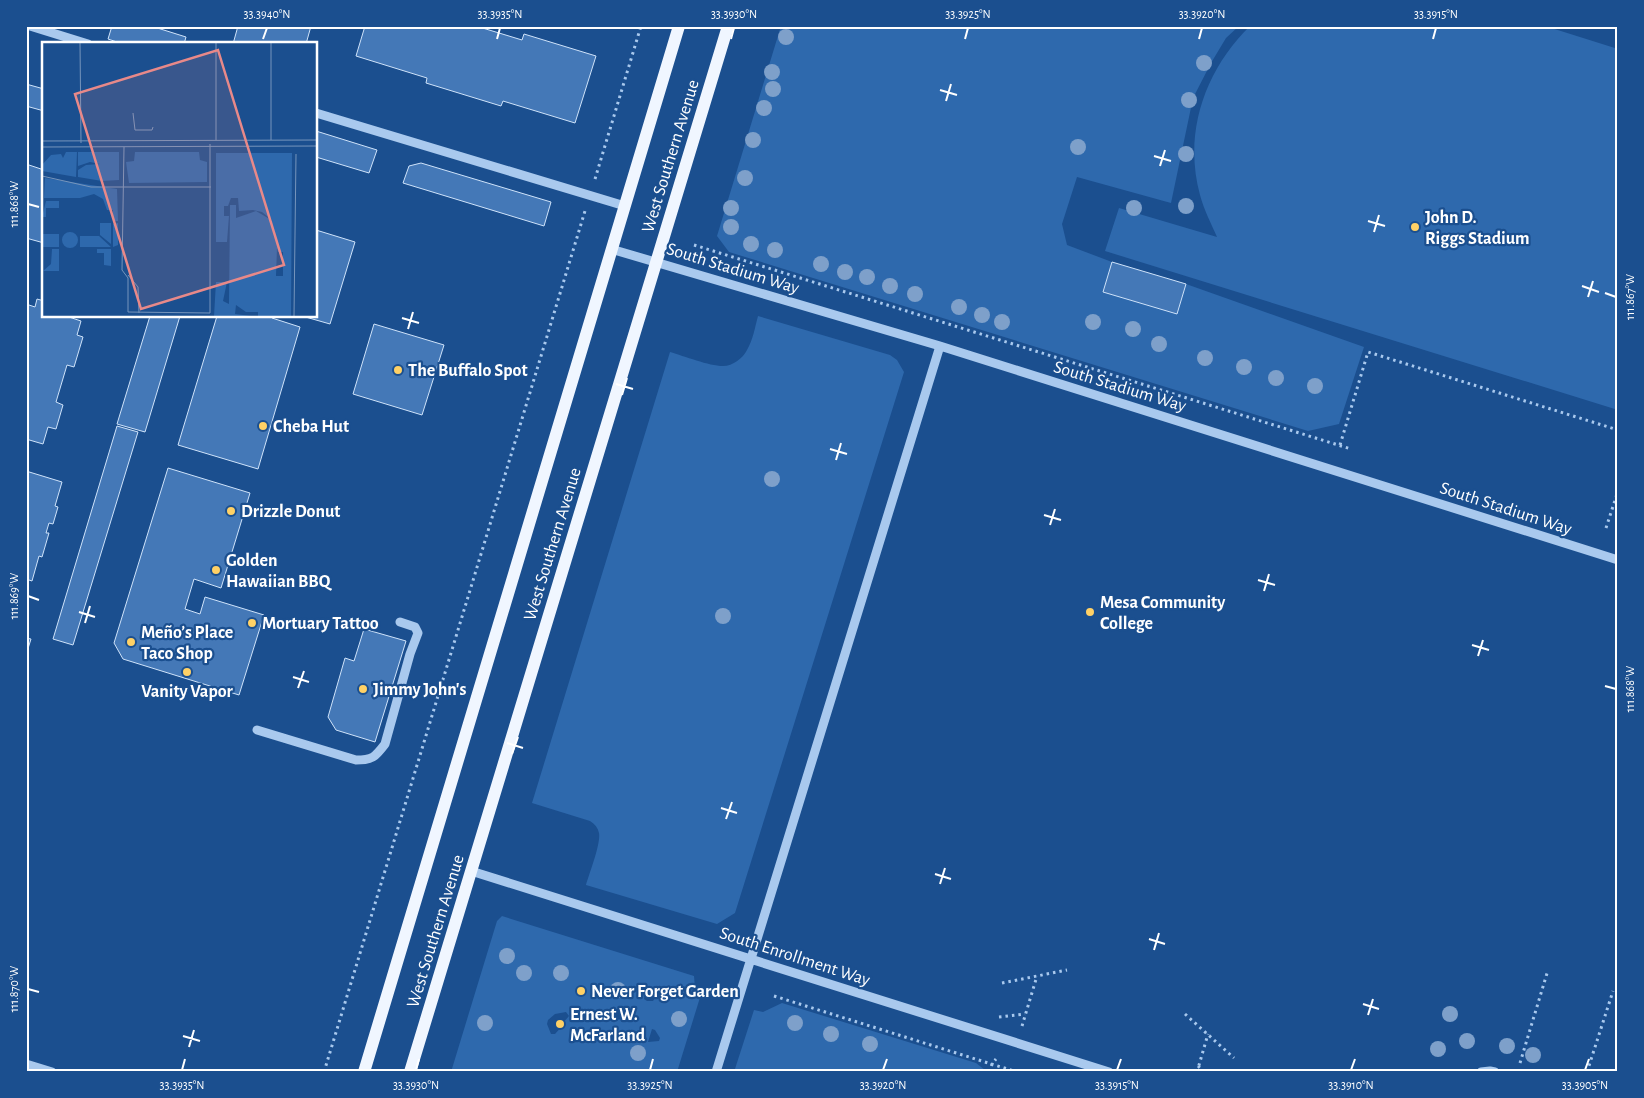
<svg xmlns="http://www.w3.org/2000/svg" width="1644" height="1098" viewBox="0 0 1644 1098" font-family="'Alegreya Sans',sans-serif">
	<style>
		.green { fill: #2e69ad; fill-rule: evenodd }
		.building { fill: #4478b7; stroke: #cfe3fa }
		.lines { fill: none; stroke-linecap: round; stroke-linejoin: round }
		.path { stroke: #a9c9ee; stroke-width: 3; stroke-dasharray: 2.5 4; stroke-linecap: butt }
		.minor { stroke: #a9c9ee; stroke-width: 9 }
		.major { stroke: #f0f6ff; stroke-width: 12 }
		.tree { fill: #7ea0ca }
		.ticks { fill: none; stroke: #fff; stroke-width: 2 }
		.poi-dot { fill: #ffd166; stroke: #1b4f8f; stroke-width: 2 }
		.labels { text-anchor: middle; stroke-width: 4.5; stroke-linejoin: round; paint-order: stroke }
		.street-label { font-size: 18px; fill: #fff; stroke: #1b4f8f }
		.poi-label { font-size: 18px; font-weight: bold; fill: #fff; stroke: #1b4f8f; text-anchor: start }
		.inset-road { fill: none; stroke: #7695bc; stroke-width: 1 }
		.view { fill: #e88989; fill-opacity: 0.15; stroke: #e88989; stroke-width: 2.5 }
		.inset-edge { fill: none; stroke: #fff; stroke-width: 2.5 }
		.neatline { fill: none; stroke: #fff; stroke-width: 2 }
		.ticks-label { font-size: 12px; text-anchor: middle; fill: #fff }
	</style>
	<rect width="100%" height="100%" fill="#1b4f8f"/>
	<path class="green" d="M781,26H1239L1226,38L1211,63L1193,98L1171,203L1077,177L1062,224L1067,245L1112,262L1103,292L1177,313L1186,284L1364,347L1339,424L1308,431L729,252L717,236Z
		M1250,26H1545L1618,49V410L1105,251L1119,208L1217,237C1211,223 1204,210 1200,195C1183,133 1205,70 1250,26Z
		M758,316L890,355L897,360L904,372L735,913L717,924L586,885C589,874 601,844 599,833C598,828 595,824 590,821L532,803L670,352C684,356 709,366 723,366C733,366 743,358 747,350C753,340 755,327 758,316Z
		M502,916L694,976L695,988L702,991L677,1072H542L538,1070L534,1072H451L497,921ZM649,989L655,998L653,1001H647L644,999L646,990ZM617,1009H619L626,1018L625,1020L613,1019ZM566,1012L569,1016L563,1023L564,1024L555,1034H551L547,1024L548,1020L555,1014ZM652,1029L655,1030L660,1038L659,1041L648,1042Z
		M782,1003L976,1063L985,1070L984,1072H734L754,1010L763,1012Z"/>
	<path class="building" d="M112,26H151L186,37L184,44H123L108,39Z
		M238,26H311L306,44H233Z
		M365,26H476L522,40L524,34L596,56L575,123L503,101L501,106L426,83L427,78L356,56Z
		M26,84L44,89V111L26,106Z
		M316,131L377,150L369,173L316,157Z
		M421,163L551,202L544,226L403,183L409,166Z
		M26,164L44,170V243L26,238Z
		M316,230L355,242L330,324L302,316H316Z
		M1112,262L1186,284L1177,314L1103,292Z
		M37,299L44,301V316H66L81,321L77,335L83,337L74,367L67,365L56,402L63,405L56,429L48,427L43,444L26,439V304L35,307Z
		M150,316H180L145,432L117,424Z
		M217,316H273L272,318L300,327L258,469L178,445Z
		M374,324L444,345L422,415L353,394Z
		M117,426L138,432L73,645L53,639Z
		M168,468L250,493L221,588L194,579L185,609L200,614L205,597L264,615L239,695L123,659L114,643Z
		M26,471L62,482L55,506L58,507L53,524L49,523L46,533H49L42,557L39,556L32,581L26,579Z
		M364,629L406,641L375,742L336,730L328,717L345,658L354,661Z
		M26,638L31,639L26,655Z"/>
	<g class="lines">
		<path class="path" d="M595,179L641,26
			M694,245L1351,449
			M1340,445L1368,352L1618,430
			M1606,528L1618,491
			M1002,983L1067,970
			M774,996L1017,1072
			M1185,1014L1234,1058
			M999,1017L1025,1014
			M1022,1026L1037,976
			M1520,1063L1548,970
			M1198,1066L1204,1072
			M324,1072L585,211
			M989,1072L992,1064L996,1059
			M1197,1072L1208,1034
			M1587,1072L1613,991"/>
		<path class="minor" d="M30,26L88,44
			M316,113L625,206
			M611,249L940,346L1618,560
			M257,730L356,760C373,760 375,757 385,744L410,654L418,633L415,627L400,622
			M471,871L1109,1072
			M26,1064L52,1072
			M716,1072L940,346
			M1481,1072L1490,1071L1495,1072"/>
		<path class="major" d="M364,1072L679,26
			M410,1072L728,26"/>
	</g>
	<g class="tree">
		<circle cx="786" cy="37" r="8"/>
		<circle cx="1204" cy="63" r="8"/>
		<circle cx="772" cy="72" r="8"/>
		<circle cx="773" cy="89" r="8"/>
		<circle cx="1189" cy="100" r="8"/>
		<circle cx="764" cy="108" r="8"/>
		<circle cx="753" cy="140" r="8"/>
		<circle cx="1078" cy="147" r="8"/>
		<circle cx="1186" cy="154" r="8"/>
		<circle cx="745" cy="178" r="8"/>
		<circle cx="1186" cy="206" r="8"/>
		<circle cx="731" cy="208" r="8"/>
		<circle cx="1134" cy="208" r="8"/>
		<circle cx="731" cy="227" r="8"/>
		<circle cx="751" cy="244" r="8"/>
		<circle cx="775" cy="250" r="8"/>
		<circle cx="821" cy="264" r="8"/>
		<circle cx="845" cy="272" r="8"/>
		<circle cx="867" cy="277" r="8"/>
		<circle cx="890" cy="286" r="8"/>
		<circle cx="915" cy="294" r="8"/>
		<circle cx="959" cy="307" r="8"/>
		<circle cx="982" cy="315" r="8"/>
		<circle cx="1002" cy="322" r="8"/>
		<circle cx="1093" cy="322" r="8"/>
		<circle cx="1133" cy="329" r="8"/>
		<circle cx="1159" cy="344" r="8"/>
		<circle cx="1205" cy="358" r="8"/>
		<circle cx="1244" cy="367" r="8"/>
		<circle cx="1276" cy="378" r="8"/>
		<circle cx="1315" cy="386" r="8"/>
		<circle cx="772" cy="479" r="8"/>
		<circle cx="723" cy="616" r="8"/>
		<circle cx="507" cy="956" r="8"/>
		<circle cx="524" cy="973" r="8"/>
		<circle cx="561" cy="973" r="8"/>
		<circle cx="618" cy="990" r="8"/>
		<circle cx="1450" cy="1014" r="8"/>
		<circle cx="679" cy="1019" r="8"/>
		<circle cx="485" cy="1023" r="8"/>
		<circle cx="795" cy="1023" r="8"/>
		<circle cx="831" cy="1034" r="8"/>
		<circle cx="1467" cy="1041" r="8"/>
		<circle cx="870" cy="1044" r="8"/>
		<circle cx="1507" cy="1046" r="8"/>
		<circle cx="1438" cy="1049" r="8"/>
		<circle cx="638" cy="1053" r="8"/>
		<circle cx="1533" cy="1055" r="8"/>
	</g>
	<path class="ticks" d="M263,39L267,28M497,39L500,28M731,39L734,28M965,39L968,28M1199,39L1202,28M1433,39L1436,28M940,90L957,95M946,101L951,84M1154,156L1171,161M1160,166L1165,150M28,204L39,207M1368,221L1385,226M1374,232L1379,215M1582,286L1599,292M1605,293L1616,297M1588,297L1593,281M402,318L419,323M408,329L413,312M616,384L633,389M622,395L627,378M830,449L847,454M836,460L841,443M1044,515L1061,520M1050,525L1055,509M1258,580L1275,585M1264,591L1269,574M28,596L39,600M79,612L95,617M85,623L90,606M1472,645L1489,650M1478,656L1483,640M293,677L309,682M1605,686L1616,689M298,688L304,671M507,743L523,748M512,754L518,737M721,808L737,813M726,819L732,802M935,874L951,879M940,884L945,868M1149,939L1165,944M1154,950L1159,933M28,989L39,992M1363,1004L1379,1009M1368,1015L1373,999M183,1036L200,1041M189,1047L194,1030M182,1070L185,1059M416,1070L419,1059M650,1070L653,1059M883,1070L887,1059M1117,1070L1121,1059M1351,1070L1355,1059M1585,1070L1589,1059"/>
	<g class="poi-dot">
		<circle cx="1415" cy="227" r="5"/>
		<circle cx="398" cy="370" r="5"/>
		<circle cx="263" cy="426" r="5"/>
		<circle cx="231" cy="511" r="5"/>
		<circle cx="216" cy="570" r="5"/>
		<circle cx="1090" cy="612" r="5"/>
		<circle cx="252" cy="623" r="5"/>
		<circle cx="131" cy="642" r="5"/>
		<circle cx="187" cy="672" r="5"/>
		<circle cx="363" cy="689" r="5"/>
		<circle cx="581" cy="991" r="5"/>
		<circle cx="560" cy="1024" r="5"/>
	</g>
	<g class="labels">
		<g class="street-label">
			<text transform="translate(670 156) rotate(-73)" y="6">West Southern Avenue</text>
			<text transform="translate(733 268) rotate(17)" y="6">South Stadium Way</text>
			<text transform="translate(1120 386) rotate(17)" y="6">South Stadium Way</text>
			<text transform="translate(1506 508) rotate(18)" y="6">South Stadium Way</text>
			<text transform="translate(552 544) rotate(-73)" y="6">West Southern Avenue</text>
			<text transform="translate(435 931) rotate(-73)" y="6">West Southern Avenue</text>
			<text transform="translate(795 956) rotate(18)" y="6">South Enrollment Way</text>
		</g>
		<g class="poi-label">
			<text x="1425" y="223">John D.<tspan x="1425" dy="21">Riggs Stadium</tspan></text>
			<text x="408" y="376">The Buffalo Spot</text>
			<text x="273" y="432">Cheba Hut</text>
			<text x="241" y="517">Drizzle Donut</text>
			<text x="226" y="566">Golden<tspan x="226" dy="21">Hawaiian BBQ</tspan></text>
			<text x="1100" y="608">Mesa Community<tspan x="1100" dy="21">College</tspan></text>
			<text x="262" y="629">Mortuary Tattoo</text>
			<text x="141" y="638">Meño’s Place<tspan x="141" dy="21">Taco Shop</tspan></text>
			<text x="373" y="695">Jimmy John's</text>
			<text x="187" y="697" text-anchor="middle">Vanity Vapor</text>
			<text x="591" y="997">Never Forget Garden</text>
			<text x="570" y="1020">Ernest W.<tspan x="570" dy="21">McFarland</tspan></text>
		</g>
	</g>
	<g transform="translate(42 42)">
		<rect width="275" height="275" fill="#1b4f8f"/>
		<path d="M24,110H35L34,135L0,129V123L9,113L19,112L21,116ZM36,110H77V138L60,139L36,135V128L44,123L58,122L48,120L36,124ZM93,110H157L158,118L165,120V140L87,141L84,120L92,119ZM174,111H250L249,274H216V270H204L194,263L193,272L209,274H172L174,240H185L181,259L187,262L188,163H194V176L214,169L231,179L220,170L211,168L197,169L196,156H189L186,164H182V174H187L185,200H174ZM235,206L236,210H241V234H234ZM3,136L75,147L76,179H71V168H65L61,157L52,152L38,156H2ZM4,159H17V166H4V175H0ZM58,181H69V202L58,193ZM76,181V203L71,205V182ZM20 198a8 8 0 1 1 16 0a8 8 0 1 1-16 0ZM0,192H17V205H1ZM38,194H57L69,205H38ZM10,207H17V229H1L9,222ZM55,207H69V224L62,223V211H55Z" fill="#2e69ad" fill-rule="evenodd"/>
		<path class="inset-road" d="M38,1L39,101M174,1V98M229,1V98M91,71L93,88H110L111,85M0,99L275,98M0,105L275,104M82,105L80,228L86,236V270L168,271V102M0,134L49,145H169M86,233L96,245L97,271M252,274L254,112"/>
		<path class="view" d="M176,8L242,223L99,267L33,52Z"/>
		<rect width="275" height="275" class="inset-edge"/>
	</g>
	<rect width="1644" height="1098" fill="none" stroke="#1b4f8f" stroke-width="55"/>
	<rect x="28" y="28" width="1588" height="1042" class="neatline"/>
	<g class="ticks-label">
		<text x="267" y="18">33.3940°N</text>
		<text x="500" y="18">33.3935°N</text>
		<text x="734" y="18">33.3930°N</text>
		<text x="968" y="18">33.3925°N</text>
		<text x="1202" y="18">33.3920°N</text>
		<text x="1436" y="18">33.3915°N</text>
		<text transform="translate(14 204) rotate(-90)" y="4">111.868°W</text>
		<text transform="translate(1630 297) rotate(-90)" y="4">111.867°W</text>
		<text transform="translate(14 596) rotate(-90)" y="4">111.869°W</text>
		<text transform="translate(1630 689) rotate(-90)" y="4">111.868°W</text>
		<text transform="translate(14 989) rotate(-90)" y="4">111.870°W</text>
		<text x="182" y="1089">33.3935°N</text>
		<text x="416" y="1089">33.3930°N</text>
		<text x="650" y="1089">33.3925°N</text>
		<text x="883" y="1089">33.3920°N</text>
		<text x="1117" y="1089">33.3915°N</text>
		<text x="1351" y="1089">33.3910°N</text>
		<text x="1585" y="1089">33.3905°N</text>
	</g>
</svg>
